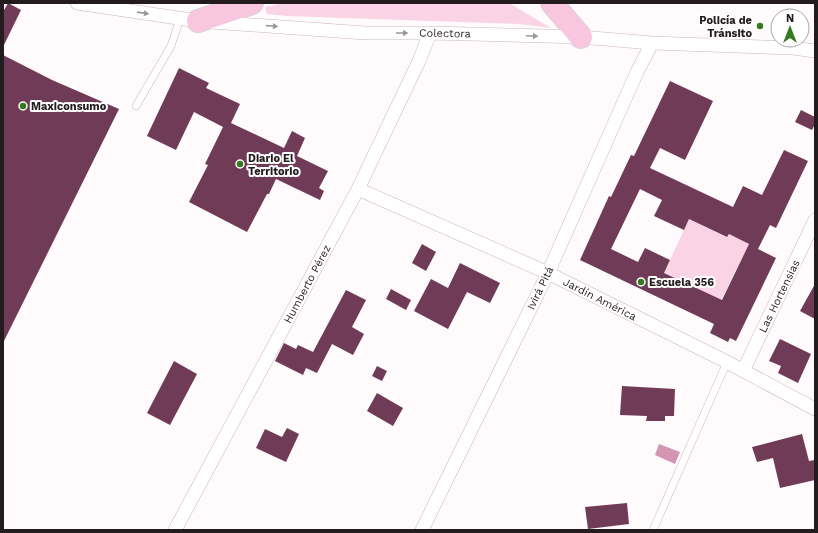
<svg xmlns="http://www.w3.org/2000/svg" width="818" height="533" viewBox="0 0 818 533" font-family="'Work Sans',sans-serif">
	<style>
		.green { fill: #fad4e5 }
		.water { fill: #d395b2 }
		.building { fill: #703b56; fill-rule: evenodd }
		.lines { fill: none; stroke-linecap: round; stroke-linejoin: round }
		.service-casing { stroke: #cbb4be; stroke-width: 8 }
		.minor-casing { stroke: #cbb4be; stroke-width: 14 }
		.trunk-casing { stroke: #d8d6d7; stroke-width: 24 }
		.service { stroke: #fff; stroke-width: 7 }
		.minor { stroke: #fff; stroke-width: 13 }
		.trunk { stroke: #f8c6de; stroke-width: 22 }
		.oneway { fill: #9c989a }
		.poi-dot { fill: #347b1f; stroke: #fff; stroke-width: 1.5 }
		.labels { text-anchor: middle; stroke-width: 4; stroke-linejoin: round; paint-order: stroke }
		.poi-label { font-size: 11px; font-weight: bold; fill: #241b1f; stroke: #fff; text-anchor: start }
		.street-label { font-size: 11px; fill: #241b1f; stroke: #fff }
	</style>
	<rect width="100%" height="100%" fill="#fffafc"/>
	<path class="green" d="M284,3H509L551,28L519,24L287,16L267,14L265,7Z
		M689,219L726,237L729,234L749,244L721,300L664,273Z"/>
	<path class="water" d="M659,444L680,452L675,464L655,455Z"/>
	<path class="building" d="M8,3L21,10L3,47V12Z
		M3,55L52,80L119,109L3,343Z
		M179,68L209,83L206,88L240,104L231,123L284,148L292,131L305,138L297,156L328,171L319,188L324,191L320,200L276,179L269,194H267L247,232L189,202L208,165L205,164L223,127L194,112L176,150L147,136Z
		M670,81L713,101L685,160L660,148L650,168L733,207L743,186L762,195L784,150L808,161L776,228L770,225L758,249L776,258L736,341L730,338L728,342L710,333L714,324L580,260L609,196L611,197L631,155L634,156ZM640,189L662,200L654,216L684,230L689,219L727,237L729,234L753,246L749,244L722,300L664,273L670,260L645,248L638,262L611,249Z
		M801,110L815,117V124L812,130L795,122Z
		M422,244L436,252L426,271L412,263Z
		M460,263L500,283L490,303L467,292L448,329L414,311L431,279L448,288Z
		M815,284V319L800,311Z
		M391,289L411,300L406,310L386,299Z
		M346,290L366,300L352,327L364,334L353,355L332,344L317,373L306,368L303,375L275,361L284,343L296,349L298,345L313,352Z
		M780,339L811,354L798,383L778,373L781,366L769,361Z
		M174,361L197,374L170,425L147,413Z
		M377,366L387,371L382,381L372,376Z
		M622,386L675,389L674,416H665V421H646L647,416L620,415Z
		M377,393L403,408L393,426L367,411Z
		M287,428L299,434L286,462L256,448L265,429L282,437Z
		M802,434L809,461L815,460V480L780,488L773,458L757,462L752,447Z
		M627,503L629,524L588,529L585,507Z"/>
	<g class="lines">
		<g class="service-casing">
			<path id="service" d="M136,106L171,46L180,19
				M653,530L727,362"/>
		</g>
		<g class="minor-casing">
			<path id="minor" d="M77,3L198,21L365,33H430L581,37L652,43L793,48L815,51
				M358,189L548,273L727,362L815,409
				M743,371L815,220
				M175,530L358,189L419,61L430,33
				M422,530L548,273L637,72L652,43"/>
		</g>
		<g class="trunk-casing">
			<path id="trunk" d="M552,3L581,37
				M198,21L252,3"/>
		</g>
		<use href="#service" class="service"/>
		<use href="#minor" class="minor"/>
		<use href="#trunk" class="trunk"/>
	</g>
	<defs><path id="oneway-solid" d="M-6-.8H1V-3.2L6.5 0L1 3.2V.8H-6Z"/></defs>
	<g class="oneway">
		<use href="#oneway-solid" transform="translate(143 13) rotate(8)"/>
		<use href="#oneway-solid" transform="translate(272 26) rotate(4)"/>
		<use href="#oneway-solid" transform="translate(402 33)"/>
		<use href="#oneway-solid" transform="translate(532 36) rotate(2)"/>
	</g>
	<g class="poi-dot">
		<circle cx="760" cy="26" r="4"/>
		<circle cx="23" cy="106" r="4"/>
		<circle cx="240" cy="164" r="4"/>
		<circle cx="641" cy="282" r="4"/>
	</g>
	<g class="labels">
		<g class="poi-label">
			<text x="752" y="24" text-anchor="end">Policía de<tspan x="752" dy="13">Tránsito</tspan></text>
			<text x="31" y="110">Maxiconsumo</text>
			<text x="248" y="162">Diario El<tspan x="248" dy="13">Territorio</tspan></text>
			<text x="649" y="286">Escuela 356</text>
		</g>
		<g class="street-label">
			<text transform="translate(445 33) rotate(1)" y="4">Colectora</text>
			<text transform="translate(307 284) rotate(-62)" y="4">Humberto Pérez</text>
			<text transform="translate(540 288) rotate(-64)" y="4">Ivirá Pitá</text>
			<text transform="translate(779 296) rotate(-64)" y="4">Las Hortensias</text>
			<text transform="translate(600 299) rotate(27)" y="4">Jardín América</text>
		</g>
	</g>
	<rect width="818" height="533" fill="none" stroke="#241b1f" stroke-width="8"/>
	<g transform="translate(790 28)"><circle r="19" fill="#ffffff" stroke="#a7a4a5"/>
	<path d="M0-3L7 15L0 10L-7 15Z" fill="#347b1f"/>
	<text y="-6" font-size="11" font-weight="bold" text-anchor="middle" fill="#241b1f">N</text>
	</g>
</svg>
